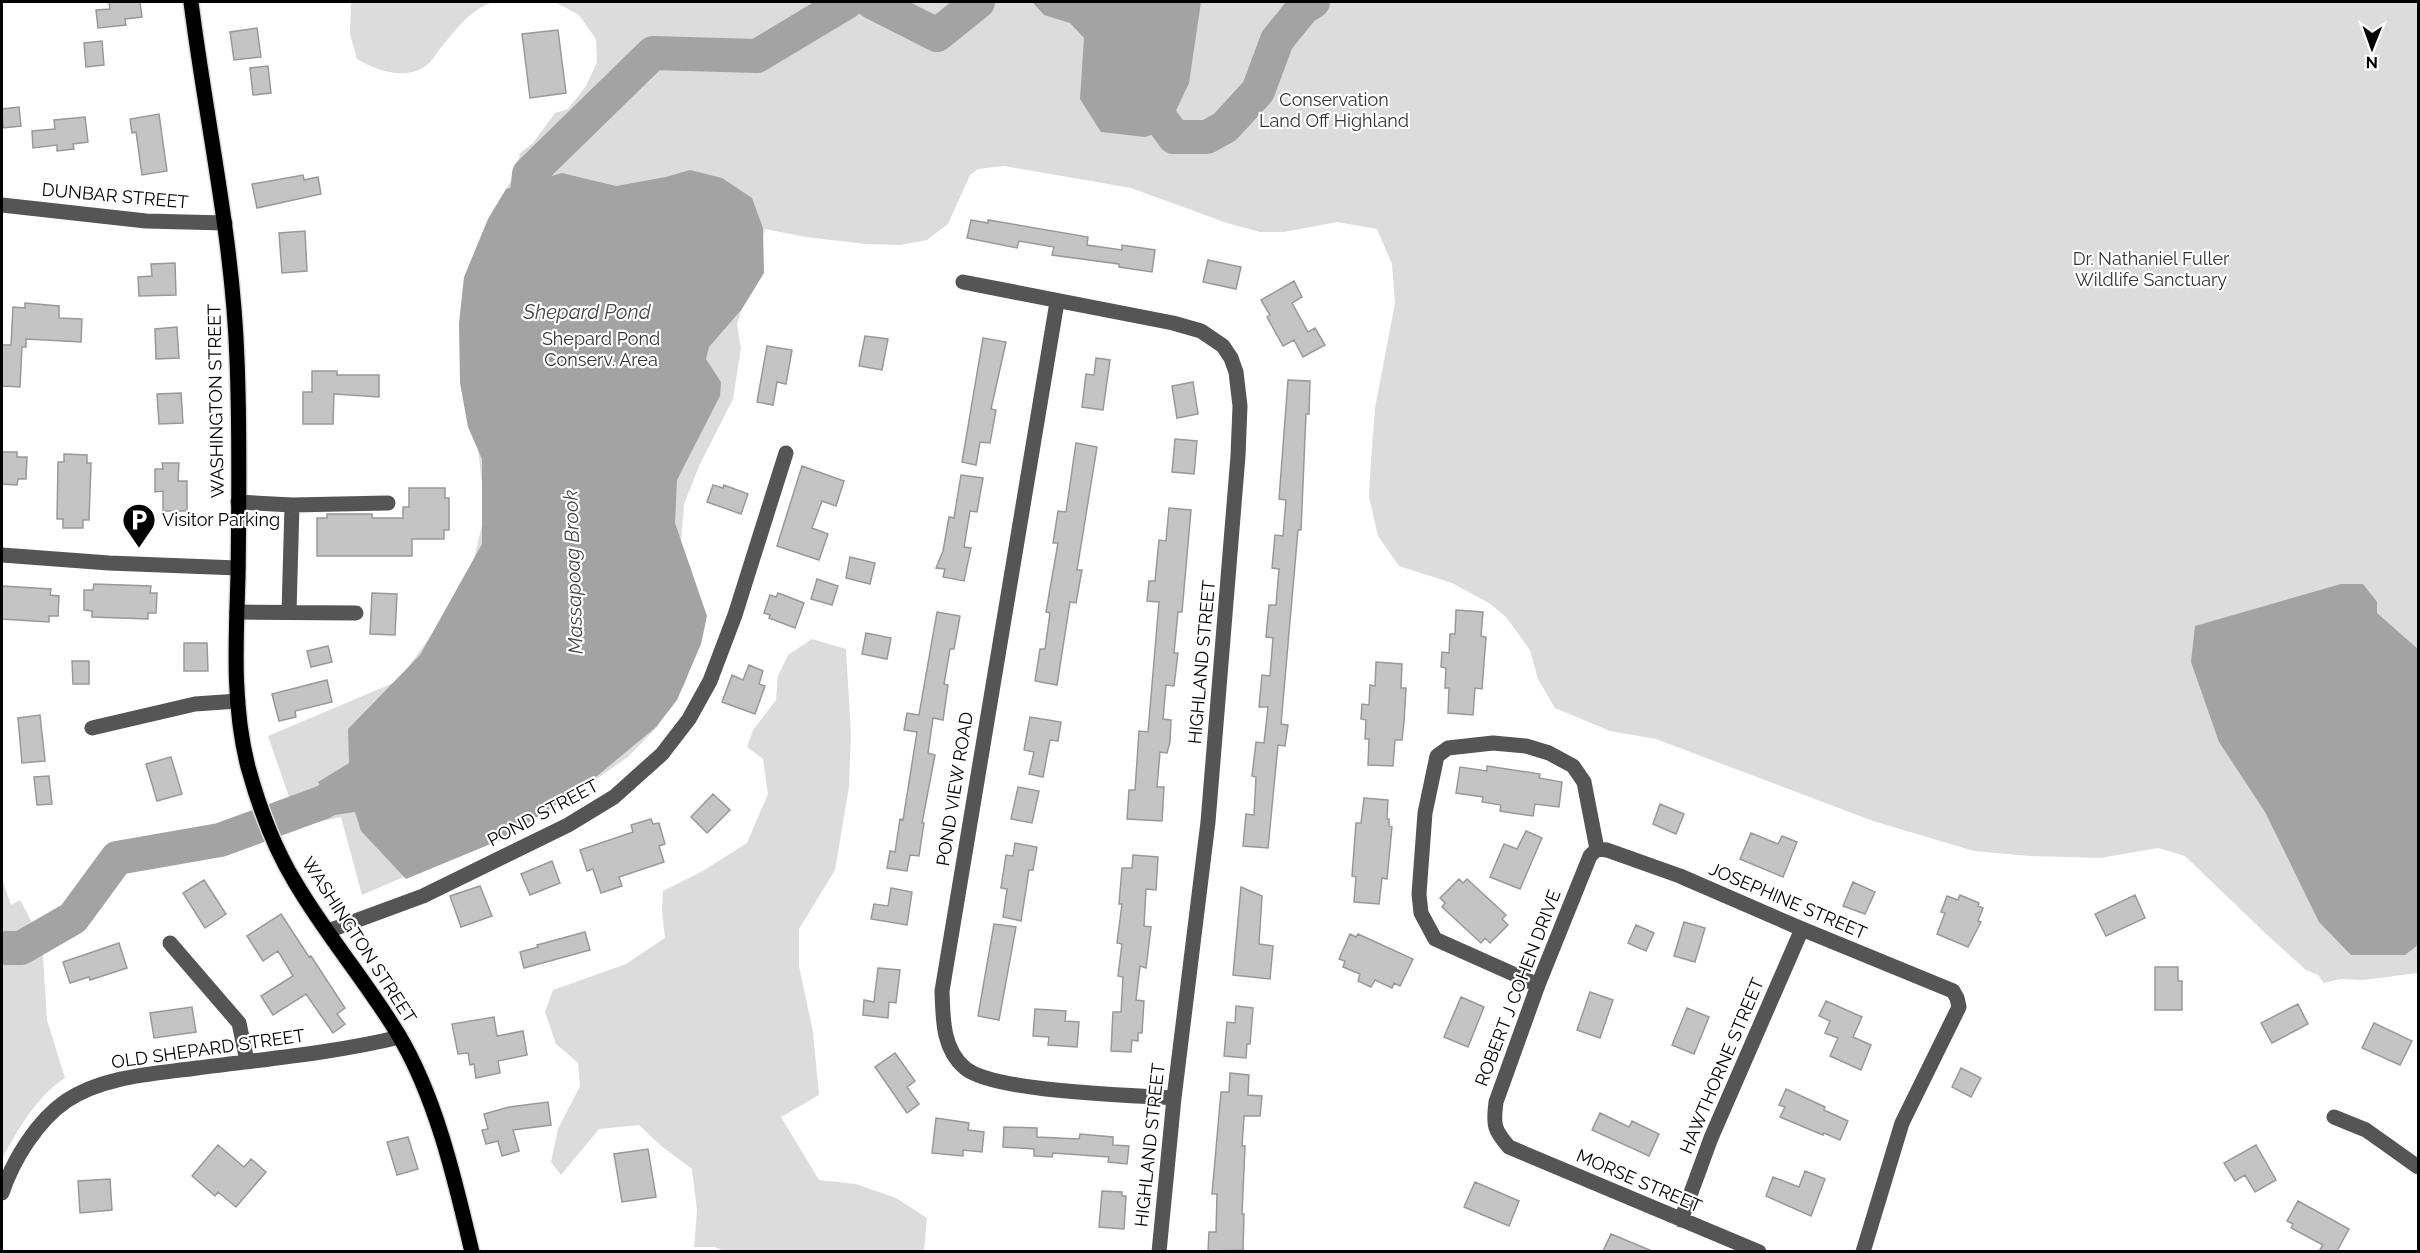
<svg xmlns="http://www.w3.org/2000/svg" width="2420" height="1253" viewBox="0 0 2420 1253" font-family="Raleway,sans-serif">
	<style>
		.green { fill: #dcdcdc }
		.water { fill: #a3a3a3 }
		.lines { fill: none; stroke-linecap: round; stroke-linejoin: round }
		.river { stroke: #a3a3a3; stroke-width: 34 }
		.building { fill: #c4c4c4; stroke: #999; stroke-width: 1.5 }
		.major-casing { stroke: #dbdbdb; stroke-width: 18 }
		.minor { stroke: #555; stroke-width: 15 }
		.major { stroke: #000; stroke-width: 15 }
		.labels { text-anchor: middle; stroke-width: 4.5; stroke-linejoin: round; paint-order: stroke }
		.park-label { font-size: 18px; fill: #333; stroke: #fff }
		.street-label { font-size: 18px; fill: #000; stroke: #fff }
		.poi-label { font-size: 18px; fill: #000; stroke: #fff; text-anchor: start }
		.water-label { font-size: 20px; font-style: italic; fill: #444; stroke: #fff }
	</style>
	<rect width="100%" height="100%" fill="#fff"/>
	<path class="green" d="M351,2H493C470,9 454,32 439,50C435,55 432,61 427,65C406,81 377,71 357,59L350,34Z
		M555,2H2418V973L2363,980L2340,979L2324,983L2318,975L2306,970L2264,932L2185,856L2158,848L2100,858L2029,856L1974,851L1873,821L1656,739L1610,731L1555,708L1538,679L1530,650L1506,617L1489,603L1452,583L1399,566L1378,536L1369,497L1371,461L1375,408L1395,303L1392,264L1377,229L1337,222L1284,232H1260L1227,223L1131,188L1004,166L978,169L970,175L948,224L927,240L900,245L866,244L806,237L765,229L737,325L741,348L733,399L700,464L684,504L681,542L694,597L705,627L684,686L657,727L628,757L588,785L509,832L362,895L341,817L299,826L268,736L398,681L459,597L470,576L485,512L477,439L512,187L506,189L515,175L520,153L533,143L555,113L568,109L586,86L597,62L596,39L579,15Z
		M812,639L846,649L851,735L849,787L835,870L799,929V966L813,1032L819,1095L781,1117L819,1180L856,1184L896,1198L927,1218L924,1251L726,1252L715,1247H694L697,1210L692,1169L660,1145L639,1125L599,1129L561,1175L551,1162L558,1129L580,1086L578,1063L556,1044L545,1012L553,990L626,964L665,938L662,910L663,891L701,872L747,843L768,794L763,759L747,747L753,730L776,700L778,676L788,655Z
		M2,879L11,905L20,900L42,941L47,1020L65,1078C37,1096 18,1129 2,1159Z"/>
	<path class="water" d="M1035,2H1201L1189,83L1167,130L1145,137L1101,132L1080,99L1084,38L1070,23L1044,15L1034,4Z
		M690,170L722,178L752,198L763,228L764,273L742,309L709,347L706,359L721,382L720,396L677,480L675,523L707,616L701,644L677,700L656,727L585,786L505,838L406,879L361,831L355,812L335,815L318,782L349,763L348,729L420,655L482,544V459L468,427L460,383L459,323L464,277L488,219L506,189L562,173L616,186L666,177Z
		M2341,584H2363L2377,602V613L2418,649V945L2405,955H2351L2319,922L2265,812L2219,742L2191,662L2195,626Z"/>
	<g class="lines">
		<path class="river" d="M872,2L937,35L978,2
			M1141,91L1174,137H1207L1225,127L1258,91L1277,40L1303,8L1313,2
			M523,230L529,174L653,53L757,56L847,2
			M2,948H21L73,918L117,858L220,840L321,803L369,779"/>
	</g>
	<path class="building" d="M109,2H140L142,17L125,19L126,25L98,28L96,10L110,9Z
		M257,28L261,57L234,60L230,32Z
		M558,30L566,93L530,98L522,34Z
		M102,41L104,65L86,67L84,43Z
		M268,66L271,93L253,95L250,68Z
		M19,107L21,126L3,128L2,109Z
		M159,114L167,171L142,175L136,132L132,133L130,119Z
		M85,117L88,142L73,144L74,149L57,151V145L33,148L32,131L55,129L54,120Z
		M303,175L304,180L318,177L321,194L257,208L252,184Z
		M971,220L988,223V220L1088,237L1087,245L1122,250V245L1155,250L1152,272L1119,267V264L1052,255L1054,247L1019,241L1017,248L967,238Z
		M305,231L307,271L282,273L279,233Z
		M1208,260L1241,267L1236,289L1203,282Z
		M175,263L176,295L139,296L138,277L152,276L151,264Z
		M1294,281L1302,297L1292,303L1308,332L1315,328L1325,345L1303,357L1294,340L1283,346L1267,317L1270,315L1261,300Z
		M25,303L59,306V318L82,319L81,342L26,339V347H22L20,387L2,386V345H11L13,307L25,308Z
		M177,327L179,358L156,359L155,329Z
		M865,336L888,339L882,370L859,366Z
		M983,338L1006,342L991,409L996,410L990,443L980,442L976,465L962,462Z
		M767,346L792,350L786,384L777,382L773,405L757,402Z
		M1096,358L1110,360L1103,410L1082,407L1086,374L1094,375Z
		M312,371H337V375H379V397L334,394L333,424H303V392H312Z
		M1288,380L1310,381L1309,414H1306L1301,530H1298L1281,724L1288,725L1285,746L1278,745L1268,848L1243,846L1246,814L1254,815L1256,777L1252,776L1256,742L1264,743L1268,707H1259L1262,675L1270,676L1273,638L1266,637L1269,605H1276L1279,569L1272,568L1275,535L1283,536L1286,500L1279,499Z
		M1193,382L1198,414L1177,418L1172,386Z
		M181,393L183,423L159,424L157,394Z
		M1175,439L1197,441L1194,474L1172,472Z
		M1076,443L1097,447L1077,570H1082L1076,603L1070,602L1057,685L1035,681L1040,649H1045L1050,613L1046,612L1058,543H1053L1058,511L1066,512Z
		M2,452H17V457H27L26,479H18L17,485L2,484Z
		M64,454L87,455V463H91L89,520H83V528H63V519H57L58,462H64Z
		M162,463H179L178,481H187V511H163V491L155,492V469H163Z
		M802,466L844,481L836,506L822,501L812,528L828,534L819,560L777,546Z
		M961,475L983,478L977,512L970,511L964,547L971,548L964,581L943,577L945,569L936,568L943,551L949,517L954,518Z
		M713,485L723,488L724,485L748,494L741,514L707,502Z
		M409,488H445V498H449V530H444V539H412V556H317V518H327V514H372V518H403V507H409Z
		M1169,508L1191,510L1182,612H1178L1174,653H1178L1174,686L1166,685L1163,719L1171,720L1170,742L1167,753L1160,752L1157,787H1164L1162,821L1127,819L1129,790H1135L1139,731L1148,732L1159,602L1147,601L1149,581H1155L1159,540L1166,541Z
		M850,557L875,563L870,584L846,578Z
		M817,579L838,586L832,605L811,599Z
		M94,584L151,586L150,593H157L156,613H148V619L92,617V611L84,610V590H93Z
		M2,586L51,589L50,595L59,596L58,616H49V622L2,619Z
		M372,593L397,594L395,635L370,634Z
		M778,593L804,603L795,628L769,618L770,615L764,613L770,595L776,597Z
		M1456,610L1483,612L1481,636L1486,637L1482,689L1475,688L1473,715L1448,713L1449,688H1445L1446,668L1441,667L1442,652L1449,653L1450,634H1455Z
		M937,612L960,616L954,649H950L944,684L948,685L943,720L933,718L928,753L935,755L922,823H924L919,856L910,855L907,871L887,868L890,851L895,852L900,819L903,820L917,732L904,730L907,713L919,715Z
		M866,633L891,638L887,659L862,654Z
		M184,643H207L208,671H184Z
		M328,646L332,662L311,667L307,651Z
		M72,661H89V684H73Z
		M1376,662L1402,664L1401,688H1406L1404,722L1402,740H1395L1393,766L1368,765L1369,739H1365L1366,720L1361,719L1362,704L1369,705L1370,685L1375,686Z
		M749,665L763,671L759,684L765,686L755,714L722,702L732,675L743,680Z
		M327,680L332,702L295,711L296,717L279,721L272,694Z
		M40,715L45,761L22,763L18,718Z
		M1030,717L1061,722L1058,741L1050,740L1043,777L1029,774L1034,752L1024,750Z
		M171,757L182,794L157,801L146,764Z
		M1487,766L1540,774L1539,778L1562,782L1559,807L1535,804L1533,816L1500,811L1501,805L1482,802L1483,797L1456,793L1460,767L1487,771Z
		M49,776L52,804L37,805L34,777Z
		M1018,787L1039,791L1032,823L1011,819Z
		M713,794L730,810L707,833L691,817Z
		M1364,798L1388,800L1387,819H1389V826L1392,827L1387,879L1382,878L1379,904L1354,902L1356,877L1352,876L1356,823H1361Z
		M1660,804L1684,814L1676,834L1653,824Z
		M651,819L653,824L659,823L665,844L659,846L664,862L619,877L622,886L601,893L593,869L587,871L580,850L633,832L631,825Z
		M1526,831L1542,838L1520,889L1490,877L1504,844L1517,849Z
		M1751,833L1778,844L1782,836L1797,842L1783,877L1740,859Z
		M1015,843L1037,847L1033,870H1029L1021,921L1003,917L1007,889L1001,888L1006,855L1013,856Z
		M1133,855L1158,857L1156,890L1146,889L1144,926L1151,927L1146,968L1140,966L1136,1000L1144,1001L1142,1033H1138V1041L1132,1040L1131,1052L1111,1051L1113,1012H1121L1123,977L1118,976L1122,944L1117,943L1122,904H1119L1122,868H1132Z
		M552,861L560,883L530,895L521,874Z
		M1459,879L1463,883L1467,879L1506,915L1502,919L1508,925L1490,943L1485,938L1481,943L1442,907L1445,903L1440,898Z
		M204,880L226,914L205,928L183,893Z
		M1853,882L1875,892L1865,914L1843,906Z
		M480,886L492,916L461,927L450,896Z
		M1241,887L1262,896L1259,944L1273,946L1270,979L1233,975Z
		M891,888L912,892L907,925L871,919L874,904L888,906Z
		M1960,895L1979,903L1978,906L1983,908L1978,921L1981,922L1968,947L1937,934L1945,913L1941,912L1947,896L1958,900Z
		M2135,895L2145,918L2106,936L2095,914Z
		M281,914L309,957L311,956L345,1008L337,1014L345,1024L333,1033L306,994L273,1015L261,996L293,976L278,951L263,961L247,936Z
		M1684,922L1705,928L1695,962L1674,956Z
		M994,924L1016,927L999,1020L978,1016Z
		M1636,925L1654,933L1646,951L1628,943Z
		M585,932L590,950L524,968L520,952L538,947L537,945Z
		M1350,934L1356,937L1358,934L1413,959L1400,986L1394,983L1392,988L1375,980L1371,987L1358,981L1360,974L1343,967L1345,961L1339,959Z
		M119,943L127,968L90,980L89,977L70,983L63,962Z
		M2155,967H2178V981H2182V1010H2155Z
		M878,968L900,970L896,1003L889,1002L888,1018L863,1015L864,1000L874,1002Z
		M1590,992L1613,1000L1600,1038L1577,1030Z
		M1461,997L1484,1007L1468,1047L1444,1037Z
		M1826,1001L1862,1017L1853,1037L1871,1045L1861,1070L1830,1056L1838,1038L1825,1033L1830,1021L1819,1016Z
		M2298,1004L2308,1024L2272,1043L2261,1023Z
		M1236,1006L1253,1008L1250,1044H1247L1246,1058L1224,1056L1227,1022L1235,1023Z
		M192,1007L196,1032L154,1038L150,1013Z
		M1687,1008L1709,1017L1694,1054L1672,1045Z
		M1035,1009L1066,1011L1065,1021L1079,1022L1077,1047L1048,1045L1049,1037L1033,1036Z
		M494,1017L497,1036L523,1031L527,1055L498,1061L500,1073L476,1078L474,1064L470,1065L468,1053L458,1054L452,1024Z
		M2374,1023L2412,1041L2400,1065L2362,1048Z
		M895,1053L915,1081L907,1087L919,1104L907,1113L875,1067Z
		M1961,1068L1981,1078L1971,1097L1952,1087Z
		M1230,1073L1249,1075L1248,1095L1262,1096L1260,1116H1244L1242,1146H1245L1242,1214H1244L1243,1250L1208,1251L1209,1232H1216L1217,1194H1212L1221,1092H1229Z
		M1786,1089L1825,1107L1824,1110L1848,1121L1840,1140L1824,1133L1823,1135L1780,1117L1785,1107L1779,1105Z
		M548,1102L551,1125L513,1130L519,1151L502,1156L498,1141L486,1144L482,1130L488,1129L484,1114L509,1107Z
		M1600,1113L1629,1127L1632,1121L1659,1134L1649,1156L1592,1130Z
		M936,1118L969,1123L968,1130L984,1132L982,1152L963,1150V1156L932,1153Z
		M1004,1127L1037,1128V1137L1079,1139L1080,1134L1113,1137V1145L1129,1146L1127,1164L1108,1162L1109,1157L1053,1153L1052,1157L1034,1156V1149L1003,1147Z
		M408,1137L418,1169L397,1175L387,1142Z
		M218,1145L244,1167L251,1159L266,1172L236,1207L218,1192L215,1196L192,1176Z
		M2256,1145L2276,1180L2255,1192L2245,1175L2235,1181L2224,1163Z
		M648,1149L656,1197L622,1202L614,1154Z
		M1805,1171L1825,1179L1811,1216L1766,1196L1773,1177L1799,1187Z
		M110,1179L112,1210L80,1213L78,1181Z
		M1475,1182L1519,1201L1509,1226L1464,1207Z
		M1102,1191L1122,1192V1196H1126L1124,1229L1099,1227Z
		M2298,1201L2349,1229L2337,1251H2319L2323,1245L2291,1228L2293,1224L2287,1221Z
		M1611,1234L1652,1251H1603Z"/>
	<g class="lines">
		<g class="major-casing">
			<path id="major" d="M191,2C206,121 233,239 237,360C240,432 239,505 238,577C236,640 232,705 248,767C259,807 273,846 295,882C326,935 366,981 398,1034C436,1097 455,1180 472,1252"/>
		</g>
		<path class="minor" d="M2,205L146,221L225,223
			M963,282L1173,323L1201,331L1223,346L1231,358L1236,372L1240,406L1238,456L1208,822L1174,1098L1159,1252
			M1057,302L942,991C943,1017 942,1049 965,1068C993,1092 1131,1095 1174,1098
			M238,502L292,505L289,612
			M292,505L388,503
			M2,555L109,563L238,568
			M237,612L356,613
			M92,728L195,704L238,701
			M1597,849L1607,850L1680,876L1802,929L1953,991L1957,998L1959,1007L1902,1123L1863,1252
			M1597,849L1590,856L1538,985L1496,1102C1493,1125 1494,1130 1509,1147L1759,1252
			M328,931L423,896L568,825L614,797L662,754L689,719L710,681L735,615L786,453
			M170,943L239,1023L247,1061
			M1538,985L1435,939L1421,913L1419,894L1425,813L1437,756L1448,748L1493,743L1526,746L1549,753L1573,766L1584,782L1597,849
			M2334,1117L2366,1130L2418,1167
			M2,1193C13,1160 37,1121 66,1101C104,1076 153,1074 197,1068C265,1059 334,1053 400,1037
			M1681,1220L1711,1138L1802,929"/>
		<use href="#major" class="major"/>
	</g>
	<defs>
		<g id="parking-pin" transform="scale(1.725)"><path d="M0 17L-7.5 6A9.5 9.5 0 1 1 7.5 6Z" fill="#000" stroke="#fff"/><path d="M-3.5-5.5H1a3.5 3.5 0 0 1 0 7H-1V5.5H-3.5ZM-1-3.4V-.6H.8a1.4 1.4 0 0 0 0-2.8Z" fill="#fff"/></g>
	</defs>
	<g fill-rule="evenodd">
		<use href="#parking-pin" x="139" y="520"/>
	</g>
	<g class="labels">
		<g class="park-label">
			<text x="1334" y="106">Conservation<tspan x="1334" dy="21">Land Off Highland</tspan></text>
			<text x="2151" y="265">Dr. Nathaniel Fuller<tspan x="2151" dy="21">Wildlife Sanctuary</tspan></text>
			<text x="601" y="345">Shepard Pond<tspan x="601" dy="21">Conserv. Area</tspan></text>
		</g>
		<g class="street-label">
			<text transform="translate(115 196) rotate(5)" y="6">DUNBAR STREET</text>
			<text transform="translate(216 401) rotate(-91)" y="6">WASHINGTON STREET</text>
			<text transform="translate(1202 662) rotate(-85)" y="6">HIGHLAND STREET</text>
			<text transform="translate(955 789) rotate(-81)" y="6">POND VIEW ROAD</text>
			<text transform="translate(543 813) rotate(-28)" y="6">POND STREET</text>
			<text transform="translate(1788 901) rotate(23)" y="6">JOSEPHINE STREET</text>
			<text transform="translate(359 940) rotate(57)" y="6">WASHINGTON STREET</text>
			<text transform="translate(1518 988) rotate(-69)" y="6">ROBERT J COHEN DRIVE</text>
			<text transform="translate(208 1049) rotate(-8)" y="6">OLD SHEPARD STREET</text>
			<text transform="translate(1722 1066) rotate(-67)" y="6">HAWTHORNE STREET</text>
			<text transform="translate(1150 1145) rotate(-84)" y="6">HIGHLAND STREET</text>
			<text transform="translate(1639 1181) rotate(23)" y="6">MORSE STREET</text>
		</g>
		<g class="poi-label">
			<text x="162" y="526">Visitor Parking</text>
		</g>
		<g class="water-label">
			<text x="587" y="319">Shepard Pond</text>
			<text transform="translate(573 572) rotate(-92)" y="7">Massapoag Brook</text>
		</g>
	</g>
	<rect width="2420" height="1253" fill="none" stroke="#000000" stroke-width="6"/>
	<g transform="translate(2372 48) rotate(181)" stroke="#ffffff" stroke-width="4.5" paint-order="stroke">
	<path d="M0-4.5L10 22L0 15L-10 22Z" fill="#000000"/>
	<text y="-9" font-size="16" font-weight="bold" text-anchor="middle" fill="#000000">N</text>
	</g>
</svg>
